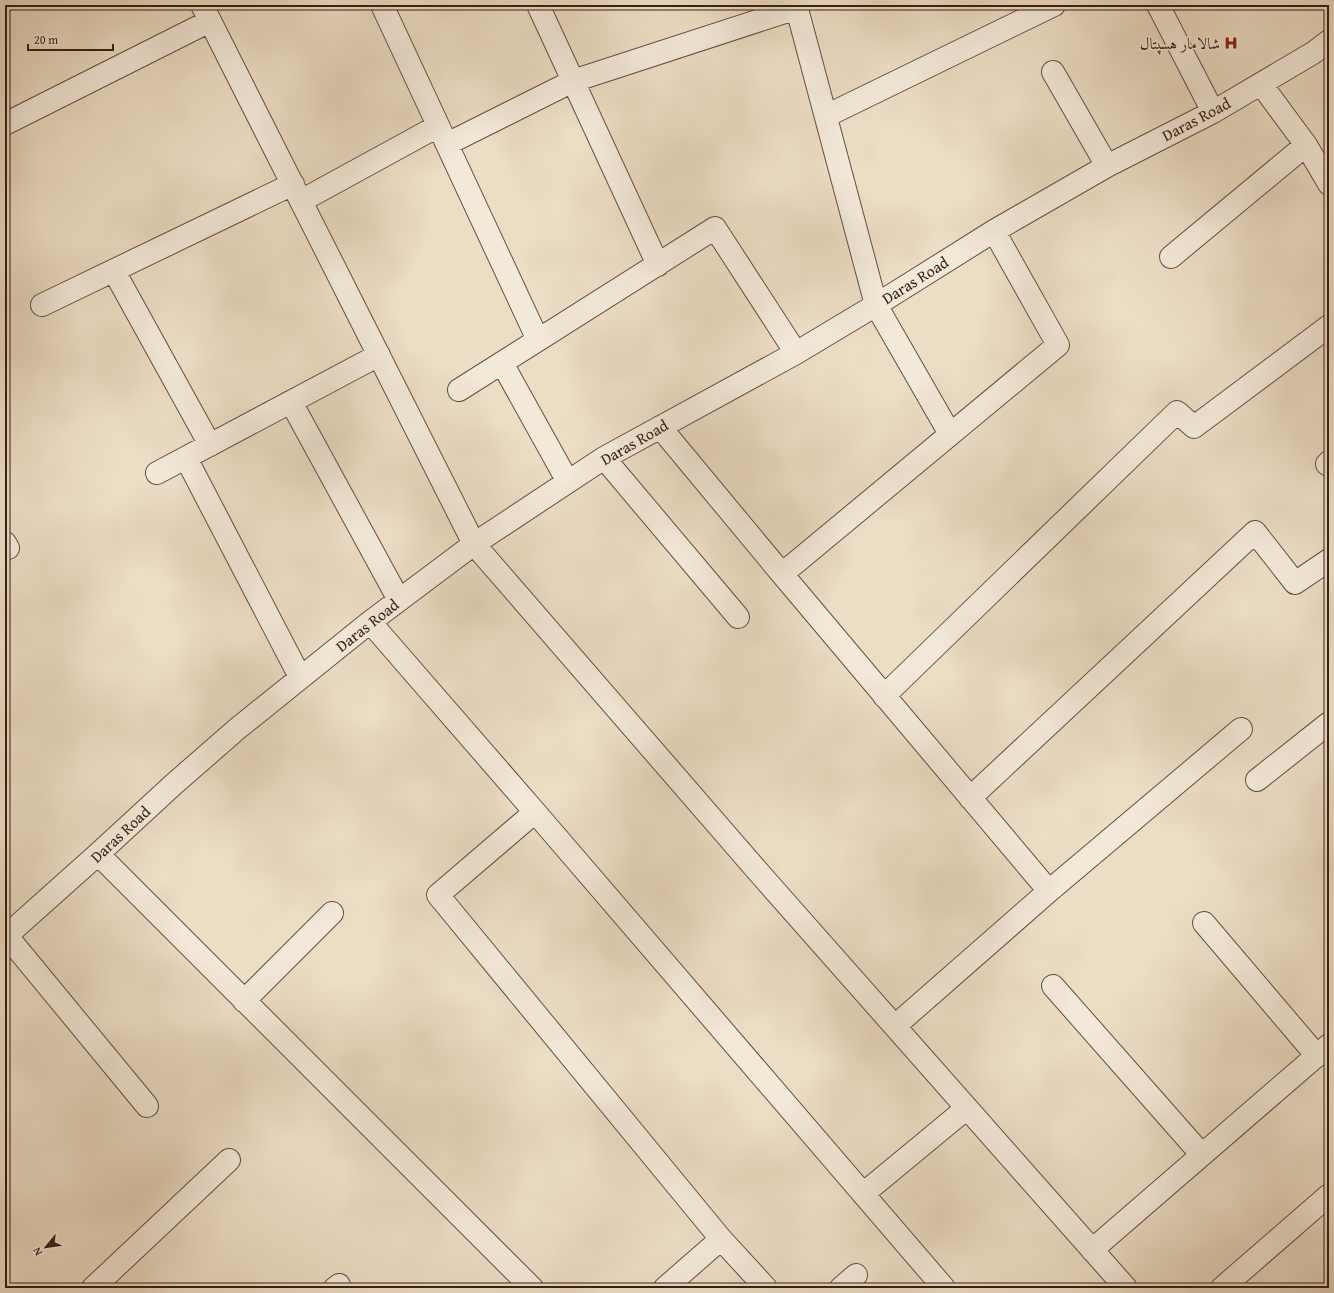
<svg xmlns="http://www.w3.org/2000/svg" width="1334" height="1293" viewBox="0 0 1334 1293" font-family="'Gentium Book Plus',Amiri,serif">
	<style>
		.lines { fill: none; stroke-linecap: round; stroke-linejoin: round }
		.minor-casing { stroke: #644e41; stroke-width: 24 }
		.minor { stroke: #f3e9d9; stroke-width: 22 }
		.labels { text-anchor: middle; stroke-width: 3; stroke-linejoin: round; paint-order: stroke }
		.poi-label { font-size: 16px; fill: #371e15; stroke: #f3e9d9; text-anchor: end }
		.street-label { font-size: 16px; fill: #371e15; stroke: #f3e9d9 }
	</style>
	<rect width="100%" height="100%" fill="#ecddc5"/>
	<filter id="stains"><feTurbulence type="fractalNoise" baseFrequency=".005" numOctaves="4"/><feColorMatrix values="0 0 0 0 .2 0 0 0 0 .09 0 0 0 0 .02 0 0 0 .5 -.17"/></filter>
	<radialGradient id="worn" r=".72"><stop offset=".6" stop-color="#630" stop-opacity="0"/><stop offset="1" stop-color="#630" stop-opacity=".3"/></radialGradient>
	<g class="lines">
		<g class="minor-casing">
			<path id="minor" d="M202,5L474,544L761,875L1126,1288
				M382,5L538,340
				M538,5L658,265
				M796,5L876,305L950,434
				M1158,5L1213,112
				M1053,72L1107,166
				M1261,84L1306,145L1329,184
				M826,116L1054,5
				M5,124L210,21
				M447,144L573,81L797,8
				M301,201L438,126
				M1171,257L1306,145
				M114,271L210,445
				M42,305L293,184
				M502,363L568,482
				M459,390L715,228L796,353
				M291,402L399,600
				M660,427L782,574L1049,891
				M186,458L300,677
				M604,458L738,617
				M1327,464L1329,462
				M157,473L379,355
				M5,543L8,548
				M782,574L1058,345L994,231
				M370,622L535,812L438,895L721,1239L766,1288
				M884,696L1177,412L1194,427L1329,326
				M1257,780L1329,723
				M970,798L1255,532L1295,583L1329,560
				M535,812L944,1288
				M98,854L532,1288
				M1204,923L1317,1056
				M6,935L147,1106
				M5,937L98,854L174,784L237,729L370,622L474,544L604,458L796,353L876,305L994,231L1107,166L1213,112L1313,53L1329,41
				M1053,986L1202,1155
				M244,1001L332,913
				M895,1026L1049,891L1241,729
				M863,1194L967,1108
				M1092,1250L1329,1045
				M93,1288L229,1160
				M335,1288L339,1285
				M665,1288L721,1239
				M841,1288L856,1275
				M1222,1288L1329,1195"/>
		</g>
		<use href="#minor" class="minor"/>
	</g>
	<defs>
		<g id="hospital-bare" transform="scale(1.08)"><path d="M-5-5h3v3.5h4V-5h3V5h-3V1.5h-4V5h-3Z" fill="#8f2418" stroke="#f3e9d9" stroke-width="2.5" paint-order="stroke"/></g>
	</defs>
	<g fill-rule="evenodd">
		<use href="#hospital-bare" x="1231" y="43"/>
	</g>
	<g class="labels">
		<g class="poi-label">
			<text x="1220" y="49">شالامار ہسپتال</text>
		</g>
		<g class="street-label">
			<text transform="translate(1196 119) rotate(-28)" y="6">Daras Road</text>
			<text transform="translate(915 280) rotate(-32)" y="6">Daras Road</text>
			<text transform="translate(634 442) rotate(-30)" y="6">Daras Road</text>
			<text transform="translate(367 625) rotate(-38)" y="6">Daras Road</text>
			<text transform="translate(120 834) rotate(-43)" y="6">Daras Road</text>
		</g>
	</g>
	<rect width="1334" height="1293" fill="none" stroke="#ecddc5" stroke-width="20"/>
	<rect x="6" y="6" width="1322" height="1281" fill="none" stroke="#371e15" stroke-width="2"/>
	<rect x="10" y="10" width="1314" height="1273" fill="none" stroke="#371e15"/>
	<g transform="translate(46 1247) rotate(241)" stroke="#f3e9d9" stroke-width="3" paint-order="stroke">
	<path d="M0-3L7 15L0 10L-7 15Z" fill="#371e15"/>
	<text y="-6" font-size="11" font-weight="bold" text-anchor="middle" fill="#371e15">N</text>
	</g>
	<path d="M28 44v6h85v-6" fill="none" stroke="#371e15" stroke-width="2"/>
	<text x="34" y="44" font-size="12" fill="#371e15" stroke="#f3e9d9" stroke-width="3" paint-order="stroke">20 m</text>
	<rect width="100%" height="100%" filter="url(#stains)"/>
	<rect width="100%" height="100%" fill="url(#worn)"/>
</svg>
